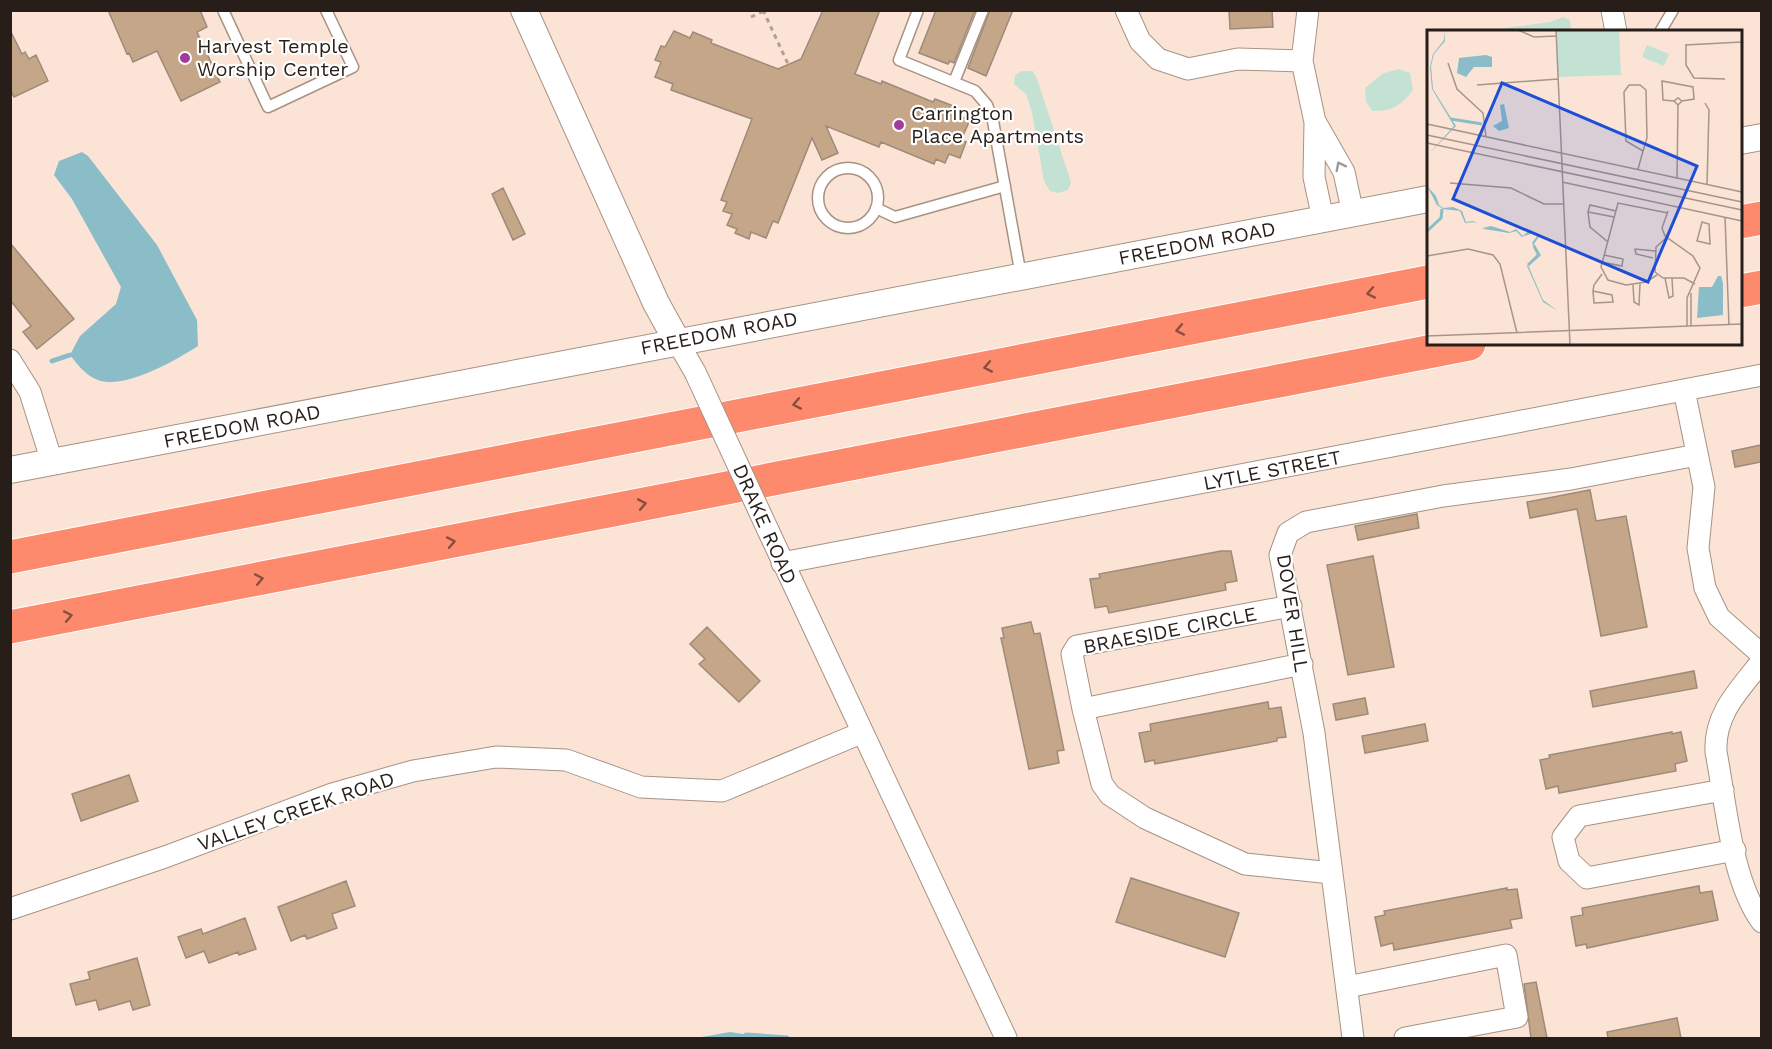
<svg xmlns="http://www.w3.org/2000/svg" width="1772" height="1049" viewBox="0 0 1772 1049" font-family="'Work Sans',sans-serif">
	<style>
		.green { fill: #c4e2d3 }
		.water { fill: #8abdc7 }
		.lines { fill: none; stroke-linecap: round; stroke-linejoin: round }
		.stream { stroke: #8abdc7; stroke-width: 5 }
		.building { fill: #c5a688; stroke: #9d8b7a; stroke-width: 1.5 }
		.service-casing { stroke: #a79284; stroke-width: 13 }
		.minor-casing { stroke: #a79284; stroke-width: 23 }
		.tertiary-casing { stroke: #a79284; stroke-width: 28 }
		.motorway-casing { stroke: #fff; stroke-width: 35 }
		.path { stroke: #b19f94; stroke-width: 3; stroke-dasharray: 4.5 4.5; stroke-linecap: butt }
		.service { stroke: #fff; stroke-width: 10 }
		.minor { stroke: #fff; stroke-width: 21 }
		.tertiary { stroke: #fff; stroke-width: 26 }
		.motorway { stroke: #fd8a6c; stroke-width: 33 }
		.minor-bridge-casing { stroke: #a79284; stroke-width: 23; stroke-linecap: butt }
		.minor-bridge { stroke: #fff; stroke-width: 21 }
		.oneway { stroke: #9e9a98 }
		.oneway2 { stroke: #874f3e }
		.poi-dot { fill: #a33a9c; stroke: #fff; stroke-width: 2 }
		.labels { text-anchor: middle; stroke-width: 4.5; stroke-linejoin: round; paint-order: stroke }
		.poi-label { font-size: 20px; fill: #271e19; stroke: #fff; text-anchor: start }
		.street-label { font-size: 20px; fill: #271e19; stroke: #fff }
		.inset-river { fill: none; stroke: #8abdc7; stroke-width: 3 }
		.inset-road { fill: none; stroke: #a6958a; stroke-width: 1.5 }
		.view { fill: #1d4ed8; fill-opacity: 0.15; stroke: #1d4ed8; stroke-width: 3 }
		.inset-edge { fill: none; stroke: #271e19; stroke-width: 3 }
	</style>
	<rect width="100%" height="100%" fill="#fbe4d5"/>
	<path class="green" d="M1563,17L1570,20L1571,31H1502L1504,28L1550,22Z
		M1398,69L1410,73L1413,90C1402,105 1392,112 1372,111L1366,101L1365,88L1382,74Z
		M1022,71H1033L1037,79L1068,173L1071,183L1068,190L1058,193L1050,191L1044,181L1032,113L1026,94L1014,84L1015,75Z"/>
	<path class="water" d="M82,152L88,156L157,245L197,320L198,346C176,360 125,390 98,380C85,375 78,365 70,355L80,336L116,304L121,287L72,199L54,175L59,161Z
		M730,1032L768,1038H774H696Z"/>
	<g class="lines">
		<path class="stream" d="M52,361L70,355
			M746,1035L787,1038"/>
	</g>
	<path class="building" d="M108,10H200L207,27L197,32L220,82L181,101L157,51L133,62L129,53L127,54Z
		M823,10H880L855,74L881,84L882,81L933,102L935,99L956,107L954,114L970,120L961,140L966,142L960,158L949,154L945,163L936,159L934,164L881,142L879,147L826,126L838,153L822,160L812,138L778,223L773,221L766,238L751,232L749,239L735,233L737,229L727,225L732,214L723,211L727,202L721,200L752,119L671,90L673,84L655,77L661,62L655,60L661,46L665,47L674,31L690,38L693,32L712,40L711,43L778,69L801,59Z
		M936,10H975L954,63L950,61L948,64L919,53Z
		M990,10H1013L986,76L968,68Z
		M1229,10H1272L1273,27L1230,29Z
		M10,30L22,54L25,52L29,59L36,55L48,81L14,97L10,89Z
		M503,188L525,234L513,240L492,194Z
		M10,243L74,319L37,349L23,332L31,326L10,300Z
		M1761,445V462L1735,467L1732,451Z
		M1590,490L1596,521L1626,516L1647,627L1601,636L1577,509L1530,518L1527,502Z
		M1417,514L1419,528L1358,540L1355,526Z
		M1221,551H1231L1237,581L1225,583L1226,590L1109,613L1107,606L1095,608L1090,579L1100,578L1099,574Z
		M1373,556L1394,667L1348,675L1327,565Z
		M1031,622L1034,634L1040,633L1064,750L1057,751L1059,763L1029,769L1001,638H1004L1002,628Z
		M707,627L760,681L739,702L699,664L705,659L690,644Z
		M1694,671L1697,688L1593,707L1590,691Z
		M1365,698L1368,714L1336,720L1333,704Z
		M1268,702L1269,709L1281,707L1286,737L1277,738V741L1155,764L1154,760L1145,762L1139,733L1151,731L1150,724Z
		M1425,724L1428,741L1365,753L1362,736Z
		M1672,732V734L1681,732L1687,761L1675,764L1676,771L1559,793L1558,786L1546,789L1540,760L1550,758L1549,755Z
		M129,775L138,801L81,821L72,794Z
		M1131,878L1239,913L1225,957L1116,922Z
		M346,881L355,906L332,914L337,928L307,939L305,935L291,941L278,907Z
		M1699,886L1700,893L1712,891L1718,920L1587,948L1586,944L1576,946L1571,917L1583,915L1582,908Z
		M1507,888V890L1517,889L1522,918L1510,920L1512,928L1394,950L1393,943L1381,946L1375,917L1385,915L1384,911Z
		M245,918L256,949L239,955L238,952L209,963L204,951L186,958L178,937L201,929L203,934Z
		M137,958L150,1005L133,1010L130,1001L99,1010L96,1000L76,1005L70,984L90,979L88,972Z
		M1536,982L1547,1038H1531L1524,984Z
		M1677,1018L1681,1038H1608L1607,1032Z"/>
	<g class="lines">
		<g class="service-casing">
			<path id="service" d="M223,10L268,107L353,67L326,10
				M918,10L899,60L975,91L987,105L993,121L1021,276
				M1660,32L1673,10
				M954,82L983,10
				M818 198a30 30 0 1 1 60 0a30 30 0 1 1-60 0Z
				M876,208L895,217L1005,186"/>
		</g>
		<g class="minor-casing">
			<path id="minor" d="M1126,10L1140,41L1158,59L1188,69L1238,59L1302,61L1308,10
				M1612,10L1616,32
				M1302,61L1315,122L1314,177L1323,219
				M1316,123L1344,172L1353,214
				M677,341L695,372
				M10,360L30,392L52,462
				M1684,390L1704,487L1698,548L1705,588L1719,617L1762,655
				M767,528L1006,1038
				M782,563L1762,375
				M1762,661C1739,690 1714,714 1716,752C1726,803 1731,880 1762,922
				M1302,664L1083,709L1102,784L1110,795L1145,818L1245,864L1332,873
				M1083,709L1072,654L1077,646L1291,606
				M1723,790L1579,816L1563,837L1569,861L1587,878L1735,850
				M10,909L165,857L332,794L413,771L496,757L566,760L641,787L722,791L861,733
				M1347,987L1506,955L1517,1017L1405,1038
				M1353,1038L1314,733L1280,555L1288,533L1306,522L1443,496L1571,479L1697,455"/>
		</g>
		<g class="tertiary-casing">
			<path id="tertiary" d="M524,10L656,303L677,341
				M1740,141L1762,137
				M10,470L1428,199"/>
		</g>
		<g class="motorway-casing">
			<path id="motorway" d="M1740,222L1762,218
				M1740,291L1762,287
				M10,557L1428,282
				M10,627L1469,344"/>
		</g>
		<path class="path" d="M763,10L788,64
			M751,17L766,10"/>
		<use href="#service" class="service"/>
		<use href="#minor" class="minor"/>
		<use href="#tertiary" class="tertiary"/>
		<use href="#motorway" class="motorway"/>
		<g class="minor-bridge-casing">
			<path id="minor-bridge" d="M695,372L767,528"/>
		</g>
		<use href="#minor-bridge" class="minor-bridge"/>
	</g>
	<defs><path id="oneway-chevron" d="M-2-3.5L2.5 0L-2 3.5" fill="none" stroke-width="1.6" stroke-linecap="round" stroke-linejoin="round" transform="scale(1.5)"/></defs>
	<use class="oneway" href="#oneway-chevron" transform="translate(1340 166) rotate(-117)"/>
	<g class="oneway2">
		<use href="#oneway-chevron" transform="translate(1371 293) rotate(169)"/>
		<use href="#oneway-chevron" transform="translate(1180 330) rotate(169)"/>
		<use href="#oneway-chevron" transform="translate(988 367) rotate(169)"/>
		<use href="#oneway-chevron" transform="translate(797 404) rotate(169)"/>
		<use href="#oneway-chevron" transform="translate(642 504) rotate(-11)"/>
		<use href="#oneway-chevron" transform="translate(451 542) rotate(-11)"/>
		<use href="#oneway-chevron" transform="translate(259 579) rotate(-11)"/>
		<use href="#oneway-chevron" transform="translate(68 616) rotate(-11)"/>
	</g>
	<g class="poi-dot">
		<circle cx="185" cy="58" r="6"/>
		<circle cx="899" cy="125" r="6"/>
	</g>
	<g class="labels">
		<g class="poi-label">
			<text x="197" y="53">Harvest Temple<tspan x="197" dy="23">Worship Center</tspan></text>
			<text x="911" y="120">Carrington<tspan x="911" dy="23">Place Apartments</tspan></text>
		</g>
		<g class="street-label">
			<text transform="translate(1197 243) rotate(-11)" y="7">FREEDOM ROAD</text>
			<text transform="translate(719 333) rotate(-11)" y="7">FREEDOM ROAD</text>
			<text transform="translate(242 426) rotate(-11)" y="7">FREEDOM ROAD</text>
			<text transform="translate(1272 470) rotate(-11)" y="7">LYTLE STREET</text>
			<text transform="translate(765 524) rotate(66)" y="7">DRAKE ROAD</text>
			<text transform="translate(1293 613) rotate(81)" y="7">DOVER HILL</text>
			<text transform="translate(1170 630) rotate(-11)" y="7">BRAESIDE CIRCLE</text>
			<text transform="translate(296 811) rotate(-19)" y="7">VALLEY CREEK ROAD</text>
		</g>
	</g>
	<g transform="translate(1427 30)">
		<rect width="315" height="315" fill="#fbe4d5"/>
		<path d="M129,0H192L194,45L131,47ZM220,15L242,24L237,36L215,27Z" fill="#c4e2d3"/>
		<path d="M17,0L18,11L7,24L4,36L6,59L29,96L0,126L27,96L5,59L3,37L6,24L17,10ZM59,25L65,27V37H47L39,47L30,43L32,28ZM77,74L82,98L72,101L66,96L75,91L73,75ZM0,156L9,166L12,175L16,178L26,177L35,181L39,192L46,191L50,193L56,198L64,196L83,202L89,199L96,206L102,200L113,205L107,214L112,224L101,235L116,270L131,281L116,272L100,236L110,224L105,213L111,205L106,203L95,207L89,201L82,203L57,199L49,192L38,193L33,181L16,179L10,175ZM291,246H294L296,253V285L270,288L272,257H285Z" fill="#8abdc7"/>
		<path class="inset-river" d="M24,89L55,94M0,201L14,188L15,179M101,235L112,225L107,216"/>
		<path class="inset-road" d="M91,0L107,7L129,6M129,0L143,315M258,15L315,12M259,15V35L267,48L298,49M21,33L30,59L56,83L59,107M50,55L131,49M202,55H213L219,60L220,108L216,121L199,111L197,62ZM247,71L236,70L235,51L266,57L267,69L255,71M278,73L282,80L280,155M0,94L315,162M0,105L315,172M0,113L315,180M211,139L216,121M250,148L251,75L255,71L251,68L247,71L251,75M135,152L315,191M23,153L84,158L117,174H136M241,181L235,198L238,206L266,226L273,238L260,268V297M161,182L163,175L189,181M298,187L302,295M275,192L282,194L283,214L270,211ZM239,208L229,217L228,242L236,248H257L268,254M181,212L163,197L161,182L187,187M0,226L41,219L66,225L73,234L90,303M226,228L209,224L208,219L228,221M175,232L195,236L196,229L177,225M230,245L219,252L199,255L181,250L174,237L191,173L241,183M238,248L242,268L246,266L245,248M206,255L207,272L212,275L213,254M166,261L185,265L186,272L167,273L166,261L167,255L175,244M264,297V263M0,306L315,294"/>
		<path class="view" d="M75,53L270,136L221,252L26,169Z"/>
		<rect width="315" height="315" class="inset-edge"/>
	</g>
	<rect width="1772" height="1049" fill="none" stroke="#271e19" stroke-width="24"/>
</svg>
